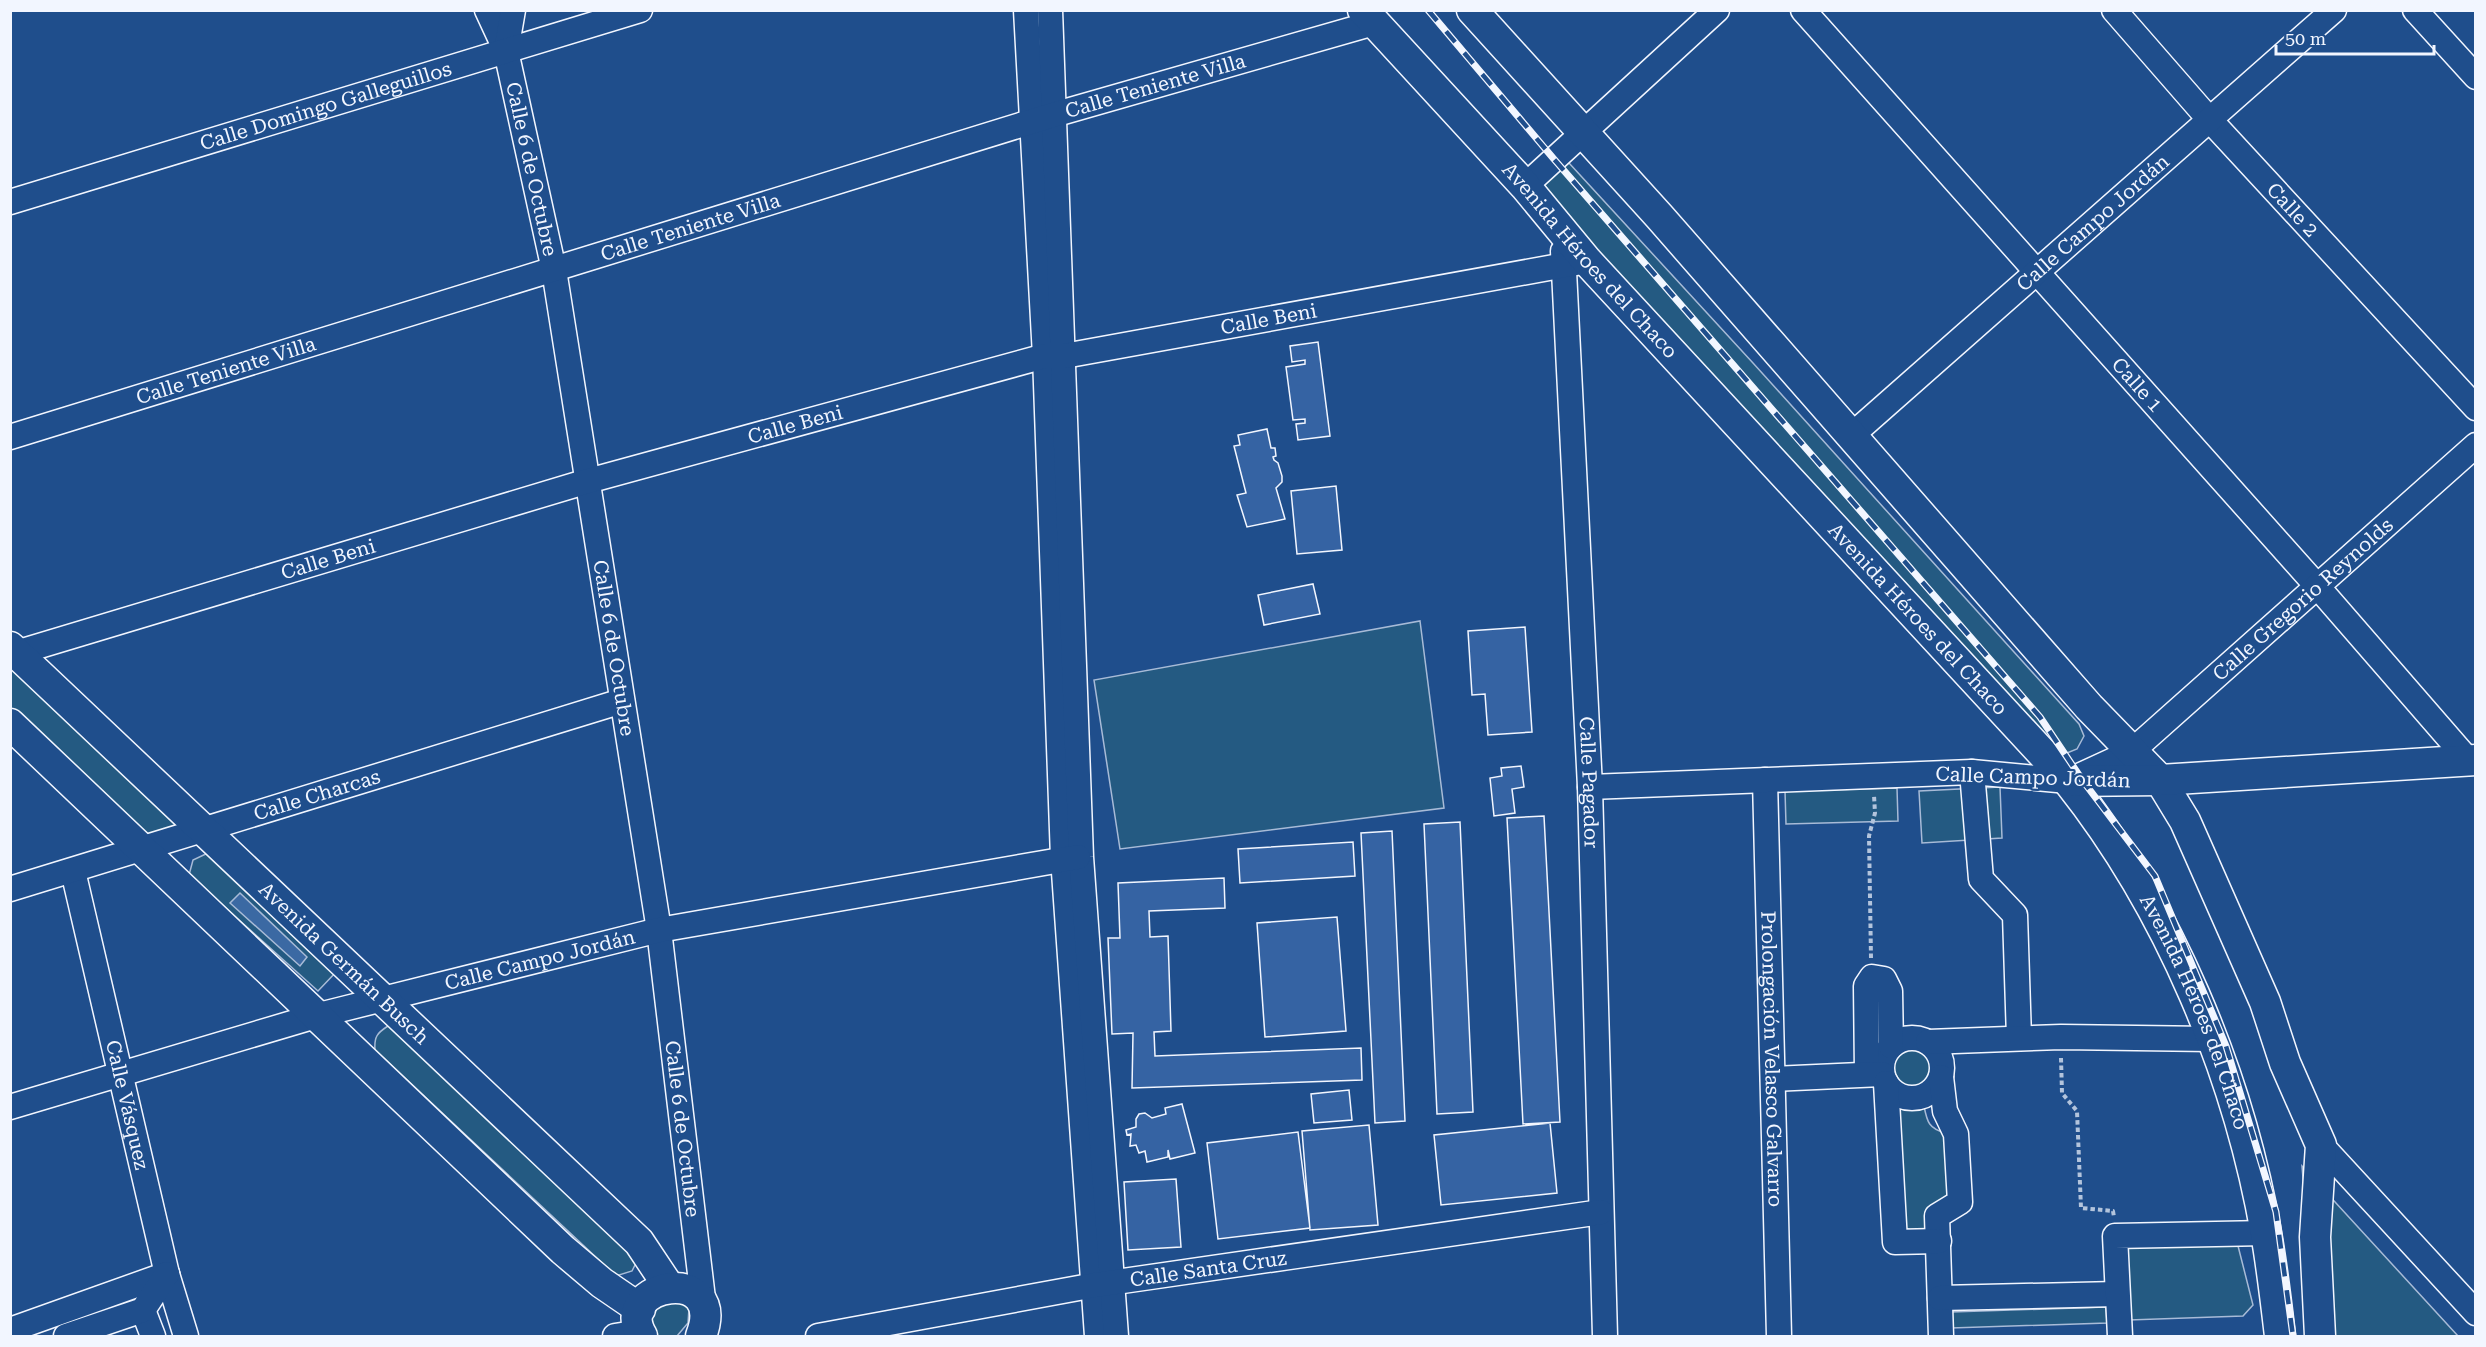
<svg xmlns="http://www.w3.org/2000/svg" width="2486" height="1347" viewBox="0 0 2486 1347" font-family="'Roboto Serif',serif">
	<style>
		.green { fill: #245a82; stroke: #a8bbd7; stroke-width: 1.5 }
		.water { fill: #3b69a3; stroke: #a8bbd7; stroke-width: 1.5 }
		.building { fill: #3563a3; stroke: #f2f6ff; stroke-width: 1.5 }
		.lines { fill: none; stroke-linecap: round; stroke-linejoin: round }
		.minor-casing { stroke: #f2f6ff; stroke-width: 27 }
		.major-casing { stroke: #f2f6ff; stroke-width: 33 }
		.path { stroke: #b3c4dc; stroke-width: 4; stroke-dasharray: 4.5 3; stroke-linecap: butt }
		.minor { stroke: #1f4e8c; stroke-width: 24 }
		.major { stroke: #1f4e8c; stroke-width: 30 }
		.rail-casing { stroke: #f2f6ff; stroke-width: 7 }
		.rail { stroke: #1f4e8c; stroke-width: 4.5; stroke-dasharray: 14; stroke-linecap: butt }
		.labels { text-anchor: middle; stroke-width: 4.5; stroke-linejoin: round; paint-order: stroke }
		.street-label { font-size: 20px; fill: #f2f6ff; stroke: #1f4e8c }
	</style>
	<rect width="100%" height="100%" fill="#1f4e8c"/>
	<path class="green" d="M1569,163L1753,363L2079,724L2084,736L2077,749L2057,757L1544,197L1540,183L1548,173Z
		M1420,621L1444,808L1120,849L1094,680Z
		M10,660L184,828L148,840L11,712Z
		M2000,787L2002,838L1922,843L1919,791Z
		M1897,788L1898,821L1786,824L1785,791Z
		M210,852L337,971L318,991L189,875L193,860Z
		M388,1026L398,1027L636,1255V1263L632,1271L616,1276L375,1050C374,1037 377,1033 388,1026Z
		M1893 1068a20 20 0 1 1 40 0a20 20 0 1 1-40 0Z
		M1895,1101L1905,1106H1924C1927,1122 1929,1129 1946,1133L1951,1191L1930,1232L1918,1233L1903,1227Z
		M2302,1166L2458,1336H2316Z
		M2236,1238L2253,1305L2243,1316L2129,1320L2128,1242Z
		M664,1292L689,1308L688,1323L677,1336H654L645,1304Z
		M2106,1307L2107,1323L1951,1328V1312Z"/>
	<path class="water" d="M240,893L307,957L300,966L230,903Z"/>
	<path class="building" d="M1318,342L1330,436L1298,440L1296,424L1305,423V419L1293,420L1286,367L1305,364V360L1292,362L1290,346Z
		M1267,429L1271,448H1275L1276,456L1273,457L1274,460L1278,463L1282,476V482L1276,488L1285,519L1247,527L1237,495L1246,493L1234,446L1240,445L1238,435Z
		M1336,486L1342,550L1297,554L1291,491Z
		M1313,584L1320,614L1264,625L1258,595Z
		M1525,627L1532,732L1488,735L1485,694L1472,695L1468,631Z
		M1521,766L1524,787L1512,789L1515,813L1494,816L1490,778L1502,776L1501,768Z
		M1544,816L1560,1122L1523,1124L1507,818Z
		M1460,822L1473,1112L1437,1114L1424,824Z
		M1392,831L1405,1121L1375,1123L1361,833Z
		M1353,842L1355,876L1240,883L1238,849Z
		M1224,878L1225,908L1149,911L1150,937L1168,936L1171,1031L1154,1032L1155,1056L1361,1048L1362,1080L1132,1088L1133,1033L1112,1034L1108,938H1120L1118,883Z
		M1337,917L1346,1031L1265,1037L1257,923Z
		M1349,1090L1352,1120L1314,1123L1311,1094Z
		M1182,1104L1195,1153L1170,1159L1168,1150V1157L1147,1162L1145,1151L1139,1153L1136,1145L1130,1146L1131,1134L1127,1135L1126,1130L1136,1127V1119L1139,1114L1145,1113L1152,1118L1166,1114L1165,1108Z
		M1550,1123L1557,1193L1441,1205L1434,1135Z
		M1369,1125L1378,1225L1310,1230L1302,1131Z
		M1298,1132L1310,1228L1218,1239L1207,1143Z
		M1176,1179L1181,1247L1128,1250L1124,1182Z"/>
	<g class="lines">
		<g class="minor-casing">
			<g id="minor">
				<path id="s1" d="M487,10L506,51L554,270L659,930L704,1307"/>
				<path d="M1026,10L1045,356L1063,858L1097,1336"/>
				<path d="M1050,10L1081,857L1116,1336"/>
				<path id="s2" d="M1803,10L2317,586L2469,761"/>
				<path id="s3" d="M2114,10L2209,119L2476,408"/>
				<path d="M2415,10L2476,77"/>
				<path d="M506,51L513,10"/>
				<path d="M1525,186L1717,10"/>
				<path id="s4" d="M10,202L640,10"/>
				<path id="s5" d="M1563,251L1590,787L1605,1336"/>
				<path id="s6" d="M1852,435L2334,10"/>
				<path id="s7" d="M10,437L1053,115L1374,23"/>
				<path id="s8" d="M16,653L588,481L1045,356H1064L1587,261"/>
				<path d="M1972,772L1981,879L2015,915L2019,1038"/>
				<path id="s9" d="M1765,780L1779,1336"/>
				<path id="s10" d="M1590,787L1972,772L2068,781L2131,752L2476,445"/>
				<path id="s11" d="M73,871L167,1274L186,1336"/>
				<path id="s12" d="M10,889L622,701"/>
				<circle cx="1912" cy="1068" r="30"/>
				<path d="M1928,1042L2061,1037L2211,1039"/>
				<path d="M1867,1074L1866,986L1872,977L1884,979L1890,991L1891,1046"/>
				<path d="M1941,1077L1945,1111L1956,1134L1960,1202L1937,1216L1941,1336"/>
				<path d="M1773,1079L1882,1074"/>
				<path d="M1886,1083L1895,1242L1939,1241"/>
				<path id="s13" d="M10,1107L319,1015L659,930L1078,857"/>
				<path d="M2321,1145L2476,1313"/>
				<path d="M1940,1298L2117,1294"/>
				<path d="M143,1310L153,1336"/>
				<path d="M10,1330L167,1274"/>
				<path d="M66,1336L143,1310L167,1274"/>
				<path d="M615,1336L640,1332"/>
				<path id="s14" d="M818,1336L1095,1285L1601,1212"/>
				<path d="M2120,1336L2115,1236L2266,1233"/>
			</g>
		</g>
		<g class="major-casing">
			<g id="major">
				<path id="s15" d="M1363,10L1525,186L1587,261L2068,781C2169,908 2238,1073 2266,1233C2272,1267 2276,1302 2280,1336"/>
				<path d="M1472,10L1659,216L2089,707L2160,780L2185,821L2265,1002L2285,1063L2321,1145L2315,1237L2320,1336"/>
				<path id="s16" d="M10,647L639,1242L669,1287"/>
				<path d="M10,724L563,1250L602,1283L640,1309"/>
				<path d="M2068,781L2160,780L2476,760"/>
				<path d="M642,1336C610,1282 729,1263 701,1336"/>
			</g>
		</g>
		<path class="path" d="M1871,958L1869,836L1875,813L1874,795
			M2061,1058L2062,1093L2077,1111L2081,1208L2113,1211L2114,1217"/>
		<use href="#minor" class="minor"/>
		<use href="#major" class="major"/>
		<g class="rail-casing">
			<path id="rail" d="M1428,10L1553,158L2040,717L2083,781L2155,876L2226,1046L2276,1212L2293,1336"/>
		</g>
		<use href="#rail" class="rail"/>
	</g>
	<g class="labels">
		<g class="street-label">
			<text dy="7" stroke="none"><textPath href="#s7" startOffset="1198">Calle Teniente Villa</textPath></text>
			<text dy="7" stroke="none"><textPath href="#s4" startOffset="330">Calle Domingo Galleguillos</textPath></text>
			<text dy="7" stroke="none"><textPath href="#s1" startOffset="166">Calle 6 de Octubre</textPath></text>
			<text dy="7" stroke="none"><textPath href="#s3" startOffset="268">Calle 2</textPath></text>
			<text dy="7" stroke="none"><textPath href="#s6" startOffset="321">Calle Campo Jordán</textPath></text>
			<text dy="7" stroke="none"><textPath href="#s7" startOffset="712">Calle Teniente Villa</textPath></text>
			<text dy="7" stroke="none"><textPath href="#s15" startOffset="338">Avenida Héroes del Chaco</textPath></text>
			<text dy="7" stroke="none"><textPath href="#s8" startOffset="1298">Calle Beni</textPath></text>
			<text dy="7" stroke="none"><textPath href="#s7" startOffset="226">Calle Teniente Villa</textPath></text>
			<text dy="7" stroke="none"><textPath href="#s2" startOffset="502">Calle 1</textPath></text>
			<text dy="7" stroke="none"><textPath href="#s8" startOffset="812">Calle Beni</textPath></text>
			<text dy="7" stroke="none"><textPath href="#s8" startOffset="326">Calle Beni</textPath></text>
			<text dy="7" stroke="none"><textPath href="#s10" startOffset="778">Calle Gregorio Reynolds</textPath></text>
			<text dy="7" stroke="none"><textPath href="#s15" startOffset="824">Avenida Héroes del Chaco</textPath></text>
			<text dy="7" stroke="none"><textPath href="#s1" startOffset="652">Calle 6 de Octubre</textPath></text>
			<text transform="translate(2033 777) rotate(2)" y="7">Calle Campo Jordán</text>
			<text dy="7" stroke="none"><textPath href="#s5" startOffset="532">Calle Pagador</textPath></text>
			<text dy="7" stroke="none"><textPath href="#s12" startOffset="321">Calle Charcas</textPath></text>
			<text dy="7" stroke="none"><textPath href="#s13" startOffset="550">Calle Campo Jordán</textPath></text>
			<text dy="7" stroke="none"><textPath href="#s16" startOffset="460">Avenida Germán Busch</textPath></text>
			<text dy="7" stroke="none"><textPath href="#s15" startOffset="1310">Avenida Héroes del Chaco</textPath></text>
			<text dy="7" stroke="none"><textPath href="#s9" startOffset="279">Prolongación Velasco Galvarro</textPath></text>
			<text dy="7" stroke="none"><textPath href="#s11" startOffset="240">Calle Vásquez</textPath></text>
			<text dy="7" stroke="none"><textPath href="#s1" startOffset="1138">Calle 6 de Octubre</textPath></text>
			<text dy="7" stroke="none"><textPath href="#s14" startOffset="396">Calle Santa Cruz</textPath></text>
		</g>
	</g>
	<rect width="2486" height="1347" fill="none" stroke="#f2f6ff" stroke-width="24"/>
	<path d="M2276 45v9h158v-9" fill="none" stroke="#f2f6ff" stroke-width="3"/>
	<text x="2285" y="45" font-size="18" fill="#f2f6ff" stroke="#1f4e8c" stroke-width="4.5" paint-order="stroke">50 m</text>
</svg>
